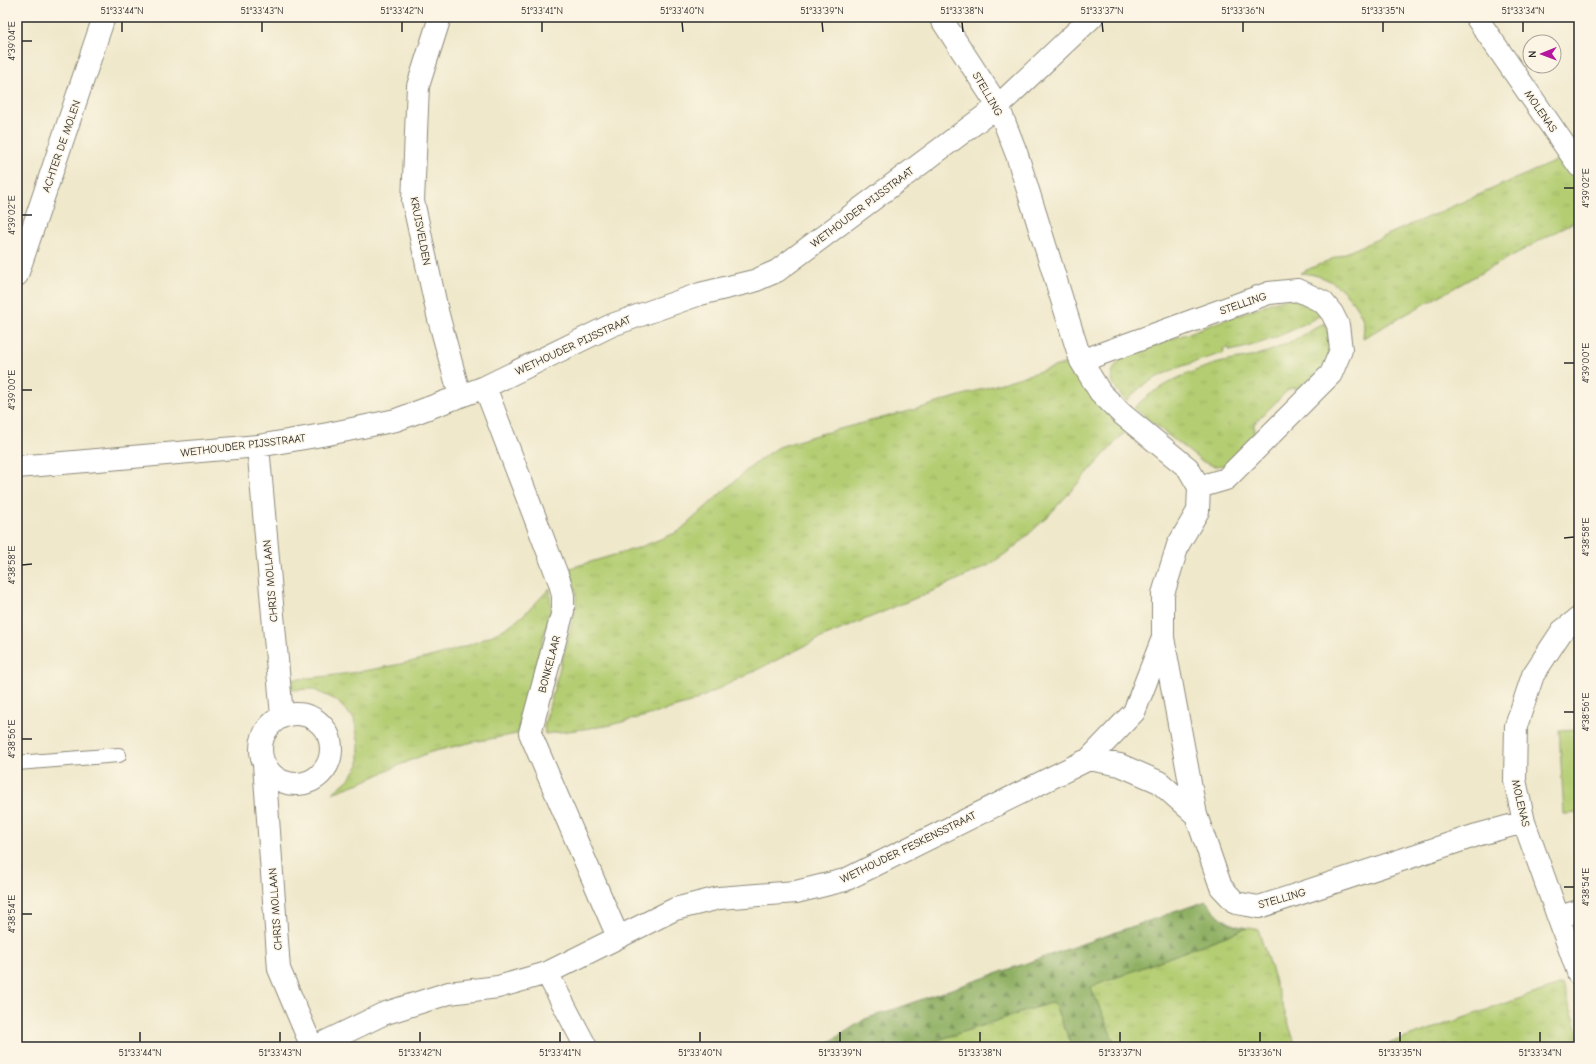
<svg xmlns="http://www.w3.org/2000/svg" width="1596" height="1064" viewBox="0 0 1596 1064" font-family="'Comic Neue',sans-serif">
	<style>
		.grass { fill: url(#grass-tufts); stroke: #707c4e }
		.forest { fill: url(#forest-firs); stroke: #5d6e48 }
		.pitch { fill: #b4cd72; stroke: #707c4e }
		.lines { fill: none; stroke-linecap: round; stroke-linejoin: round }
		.lane-casing { stroke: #8d8a7b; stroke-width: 16 }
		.street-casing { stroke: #8d8a7b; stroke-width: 24 }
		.lane { stroke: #fff; stroke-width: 14 }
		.street { stroke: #fff; stroke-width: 22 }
		.ticks { fill: none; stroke: #2b2b2b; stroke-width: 1.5 }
		.labels { text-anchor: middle; stroke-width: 3; stroke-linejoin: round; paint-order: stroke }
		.street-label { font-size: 11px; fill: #2b2b2b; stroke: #fcf5e5 }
		.neatline { fill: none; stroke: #2b2b2b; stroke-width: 1.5 }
		.ticks-label { font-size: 10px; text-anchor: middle; fill: #2b2b2b }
	</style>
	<defs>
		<pattern id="grass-tufts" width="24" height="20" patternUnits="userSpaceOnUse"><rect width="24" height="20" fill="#b4cd72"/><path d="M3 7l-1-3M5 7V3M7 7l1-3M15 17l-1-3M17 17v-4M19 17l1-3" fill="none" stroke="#9bb063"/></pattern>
		<pattern id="forest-firs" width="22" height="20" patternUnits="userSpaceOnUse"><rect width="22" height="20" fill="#8fb064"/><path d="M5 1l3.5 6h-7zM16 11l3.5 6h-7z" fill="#758f53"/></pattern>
	</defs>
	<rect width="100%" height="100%" fill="#fcf5e5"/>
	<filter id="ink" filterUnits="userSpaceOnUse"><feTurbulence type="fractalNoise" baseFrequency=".025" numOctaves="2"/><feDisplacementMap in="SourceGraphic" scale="8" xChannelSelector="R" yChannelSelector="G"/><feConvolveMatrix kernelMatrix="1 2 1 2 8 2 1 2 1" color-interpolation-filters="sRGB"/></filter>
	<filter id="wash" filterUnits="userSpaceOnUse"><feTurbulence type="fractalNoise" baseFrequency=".012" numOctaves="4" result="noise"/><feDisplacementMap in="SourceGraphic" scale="16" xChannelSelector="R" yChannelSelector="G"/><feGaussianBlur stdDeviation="0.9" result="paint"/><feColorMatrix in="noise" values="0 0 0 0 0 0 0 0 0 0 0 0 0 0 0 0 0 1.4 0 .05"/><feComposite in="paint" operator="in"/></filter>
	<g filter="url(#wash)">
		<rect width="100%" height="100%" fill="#efe8cb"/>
		<path class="grass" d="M1563,158L1579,179V219L1363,338C1363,334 1364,329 1364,325C1363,317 1358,309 1353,302C1339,283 1324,275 1300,273Z
			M1289,298L1312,306L1321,315C1291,332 1264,344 1230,351L1229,348L1223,349L1224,353C1197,361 1169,369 1145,384C1138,389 1132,395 1126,401C1111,384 1105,375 1123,357L1276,301Z
			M1326,322L1331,352L1324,370L1307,388H1290L1254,424V442L1226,465L1214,466L1201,461L1134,408C1157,385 1188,372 1219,363C1233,359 1248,359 1261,354C1284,347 1305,334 1326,322Z
			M1070,362L1126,431L1047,517L1015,547L989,565L942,587L821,638L690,703L646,716L606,726L545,734L544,726L576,608V592L570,568L638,548L678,532L747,470L765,456L779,447L813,436L924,407Z
			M550,588L551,610L517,734L473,742L431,752L400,765L365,781L332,793L348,780L359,765V743L354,719L336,700L312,689L288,690L287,680C337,676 385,669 434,656C459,649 484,641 507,627C523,618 537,601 550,588Z
			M1247,928L1258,929L1296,1047H1116L1090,987Z
			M1562,984L1579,1033V1047H1379Z
			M1053,1002L1073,1047H917Z"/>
		<path class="forest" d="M1206,901C1219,917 1227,925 1247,928L1091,987L1116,1047H1073L1053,1002L917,1047H830L828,1043L865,1019Z"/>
		<path class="pitch" d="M1579,729V813L1564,814L1559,730Z"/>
	</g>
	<g filter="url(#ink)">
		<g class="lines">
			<g class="lane-casing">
				<path id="lane" d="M17,763L119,755"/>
			</g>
			<g class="street-casing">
				<path id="street" d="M440,17L418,86L413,201L438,315L460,396
					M1476,17L1579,166
					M17,275L104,17
					M1081,361L1269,293L1298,290L1323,302L1332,313L1338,325L1341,350L1331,374L1226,479L1199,487
					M485,387L560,583L563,596V611L530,733L618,937
					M258,446L282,716
					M17,467L258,446L328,434L396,420L485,387L612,325L700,294L754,281L777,271L998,106L1092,17
					M1579,618L1562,631L1533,675L1516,726L1515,780L1524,822L1579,975
					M1163,638L1196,815L1221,887L1236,903L1259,907L1477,835L1524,822
					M261 749a35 35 0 1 1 70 0a35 35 0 1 1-70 0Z
					M1089,759L1120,765L1159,782L1196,815
					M264,764L279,969L312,1047
					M1559,917L1579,911
					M547,973L586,1047
					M315,1047L383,1014L449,993L498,987L547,973L675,909L719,898L796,892L845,880L1089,759L1134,712L1163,638V594L1178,545L1198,511L1199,487L1188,468L1122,414L1100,392L1081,361L1017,155L998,106L940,17"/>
			</g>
			<use href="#lane" class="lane"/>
			<use href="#street" class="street"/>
		</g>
	</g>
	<path class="ticks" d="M122,22V32M262,22V32M402,22V32M542,22V32M682,22L683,32M822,22L823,32M962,22L963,32M1102,22L1103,32M1243,22V32M1383,22V32M1523,22V32M22,41H32M1564,188H1574M22,215H32M1564,363H1574M22,390H32M1564,538L1574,537M22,565L32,564M1564,712H1574M22,739H32M1564,887H1574M22,914H32M140,1032V1042M280,1032V1042M420,1032V1042M560,1032V1042M700,1032V1042M840,1032V1042M980,1032V1042M1120,1032V1042M1260,1032V1042M1400,1032V1042M1540,1032V1042"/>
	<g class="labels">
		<g class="street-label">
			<text transform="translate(988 94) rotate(60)" y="4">STELLING</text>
			<text transform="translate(1541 111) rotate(55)" y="4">MOLENAS</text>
			<text transform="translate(61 146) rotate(-71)" y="4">ACHTER DE MOLEN</text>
			<text transform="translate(862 207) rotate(-37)" y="4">WETHOUDER PIJSSTRAAT</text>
			<text transform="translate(421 231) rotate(79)" y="4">KRUISVELDEN</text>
			<text transform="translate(1243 303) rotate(-19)" y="4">STELLING</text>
			<text transform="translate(573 345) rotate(-25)" y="4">WETHOUDER PIJSSTRAAT</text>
			<text transform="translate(243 445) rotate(-7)" y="4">WETHOUDER PIJSSTRAAT</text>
			<text transform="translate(270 581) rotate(-95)" y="4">CHRIS MOLLAAN</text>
			<text transform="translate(549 664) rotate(-75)" y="4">BONKELAAR</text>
			<text transform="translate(1521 803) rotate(77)" y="4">MOLENAS</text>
			<text transform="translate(908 847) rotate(-26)" y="4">WETHOUDER FESKENSSTRAAT</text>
			<text transform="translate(1282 898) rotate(-16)" y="4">STELLING</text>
			<text transform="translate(275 909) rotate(-94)" y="4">CHRIS MOLLAAN</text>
		</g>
	</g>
	<rect width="1596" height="1064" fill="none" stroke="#fcf5e5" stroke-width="44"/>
	<g transform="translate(1542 54) rotate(269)"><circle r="19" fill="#fcf5e5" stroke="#a8a49b"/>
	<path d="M0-3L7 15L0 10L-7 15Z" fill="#b5179e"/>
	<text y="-6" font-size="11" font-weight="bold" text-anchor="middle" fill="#2b2b2b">N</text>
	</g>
	<rect x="22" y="22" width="1552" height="1020" class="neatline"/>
	<g class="ticks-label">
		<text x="122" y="14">51°33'44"N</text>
		<text x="262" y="14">51°33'43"N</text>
		<text x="402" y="14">51°33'42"N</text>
		<text x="542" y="14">51°33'41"N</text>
		<text x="682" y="14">51°33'40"N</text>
		<text x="822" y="14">51°33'39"N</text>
		<text x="962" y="14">51°33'38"N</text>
		<text x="1102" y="14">51°33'37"N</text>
		<text x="1243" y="14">51°33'36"N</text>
		<text x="1383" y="14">51°33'35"N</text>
		<text x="1523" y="14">51°33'34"N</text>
		<text transform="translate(11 41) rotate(-90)" y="4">4°39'04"E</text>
		<text transform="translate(1585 188) rotate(-90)" y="4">4°39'02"E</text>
		<text transform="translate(11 215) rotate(-90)" y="4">4°39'02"E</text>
		<text transform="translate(1585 363) rotate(-90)" y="4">4°39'00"E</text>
		<text transform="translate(11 390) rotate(-90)" y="4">4°39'00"E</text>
		<text transform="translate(1585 537) rotate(-90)" y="4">4°38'58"E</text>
		<text transform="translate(11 565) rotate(-90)" y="4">4°38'58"E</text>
		<text transform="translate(1585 712) rotate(-90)" y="4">4°38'56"E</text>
		<text transform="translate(11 739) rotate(-90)" y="4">4°38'56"E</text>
		<text transform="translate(1585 887) rotate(-90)" y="4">4°38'54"E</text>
		<text transform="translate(11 914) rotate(-90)" y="4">4°38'54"E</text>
		<text x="140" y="1056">51°33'44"N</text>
		<text x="280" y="1056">51°33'43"N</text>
		<text x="420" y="1056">51°33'42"N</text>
		<text x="560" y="1056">51°33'41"N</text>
		<text x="700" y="1056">51°33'40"N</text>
		<text x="840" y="1056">51°33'39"N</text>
		<text x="980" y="1056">51°33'38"N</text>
		<text x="1120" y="1056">51°33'37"N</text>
		<text x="1260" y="1056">51°33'36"N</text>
		<text x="1400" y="1056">51°33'35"N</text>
		<text x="1540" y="1056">51°33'34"N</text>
	</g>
</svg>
